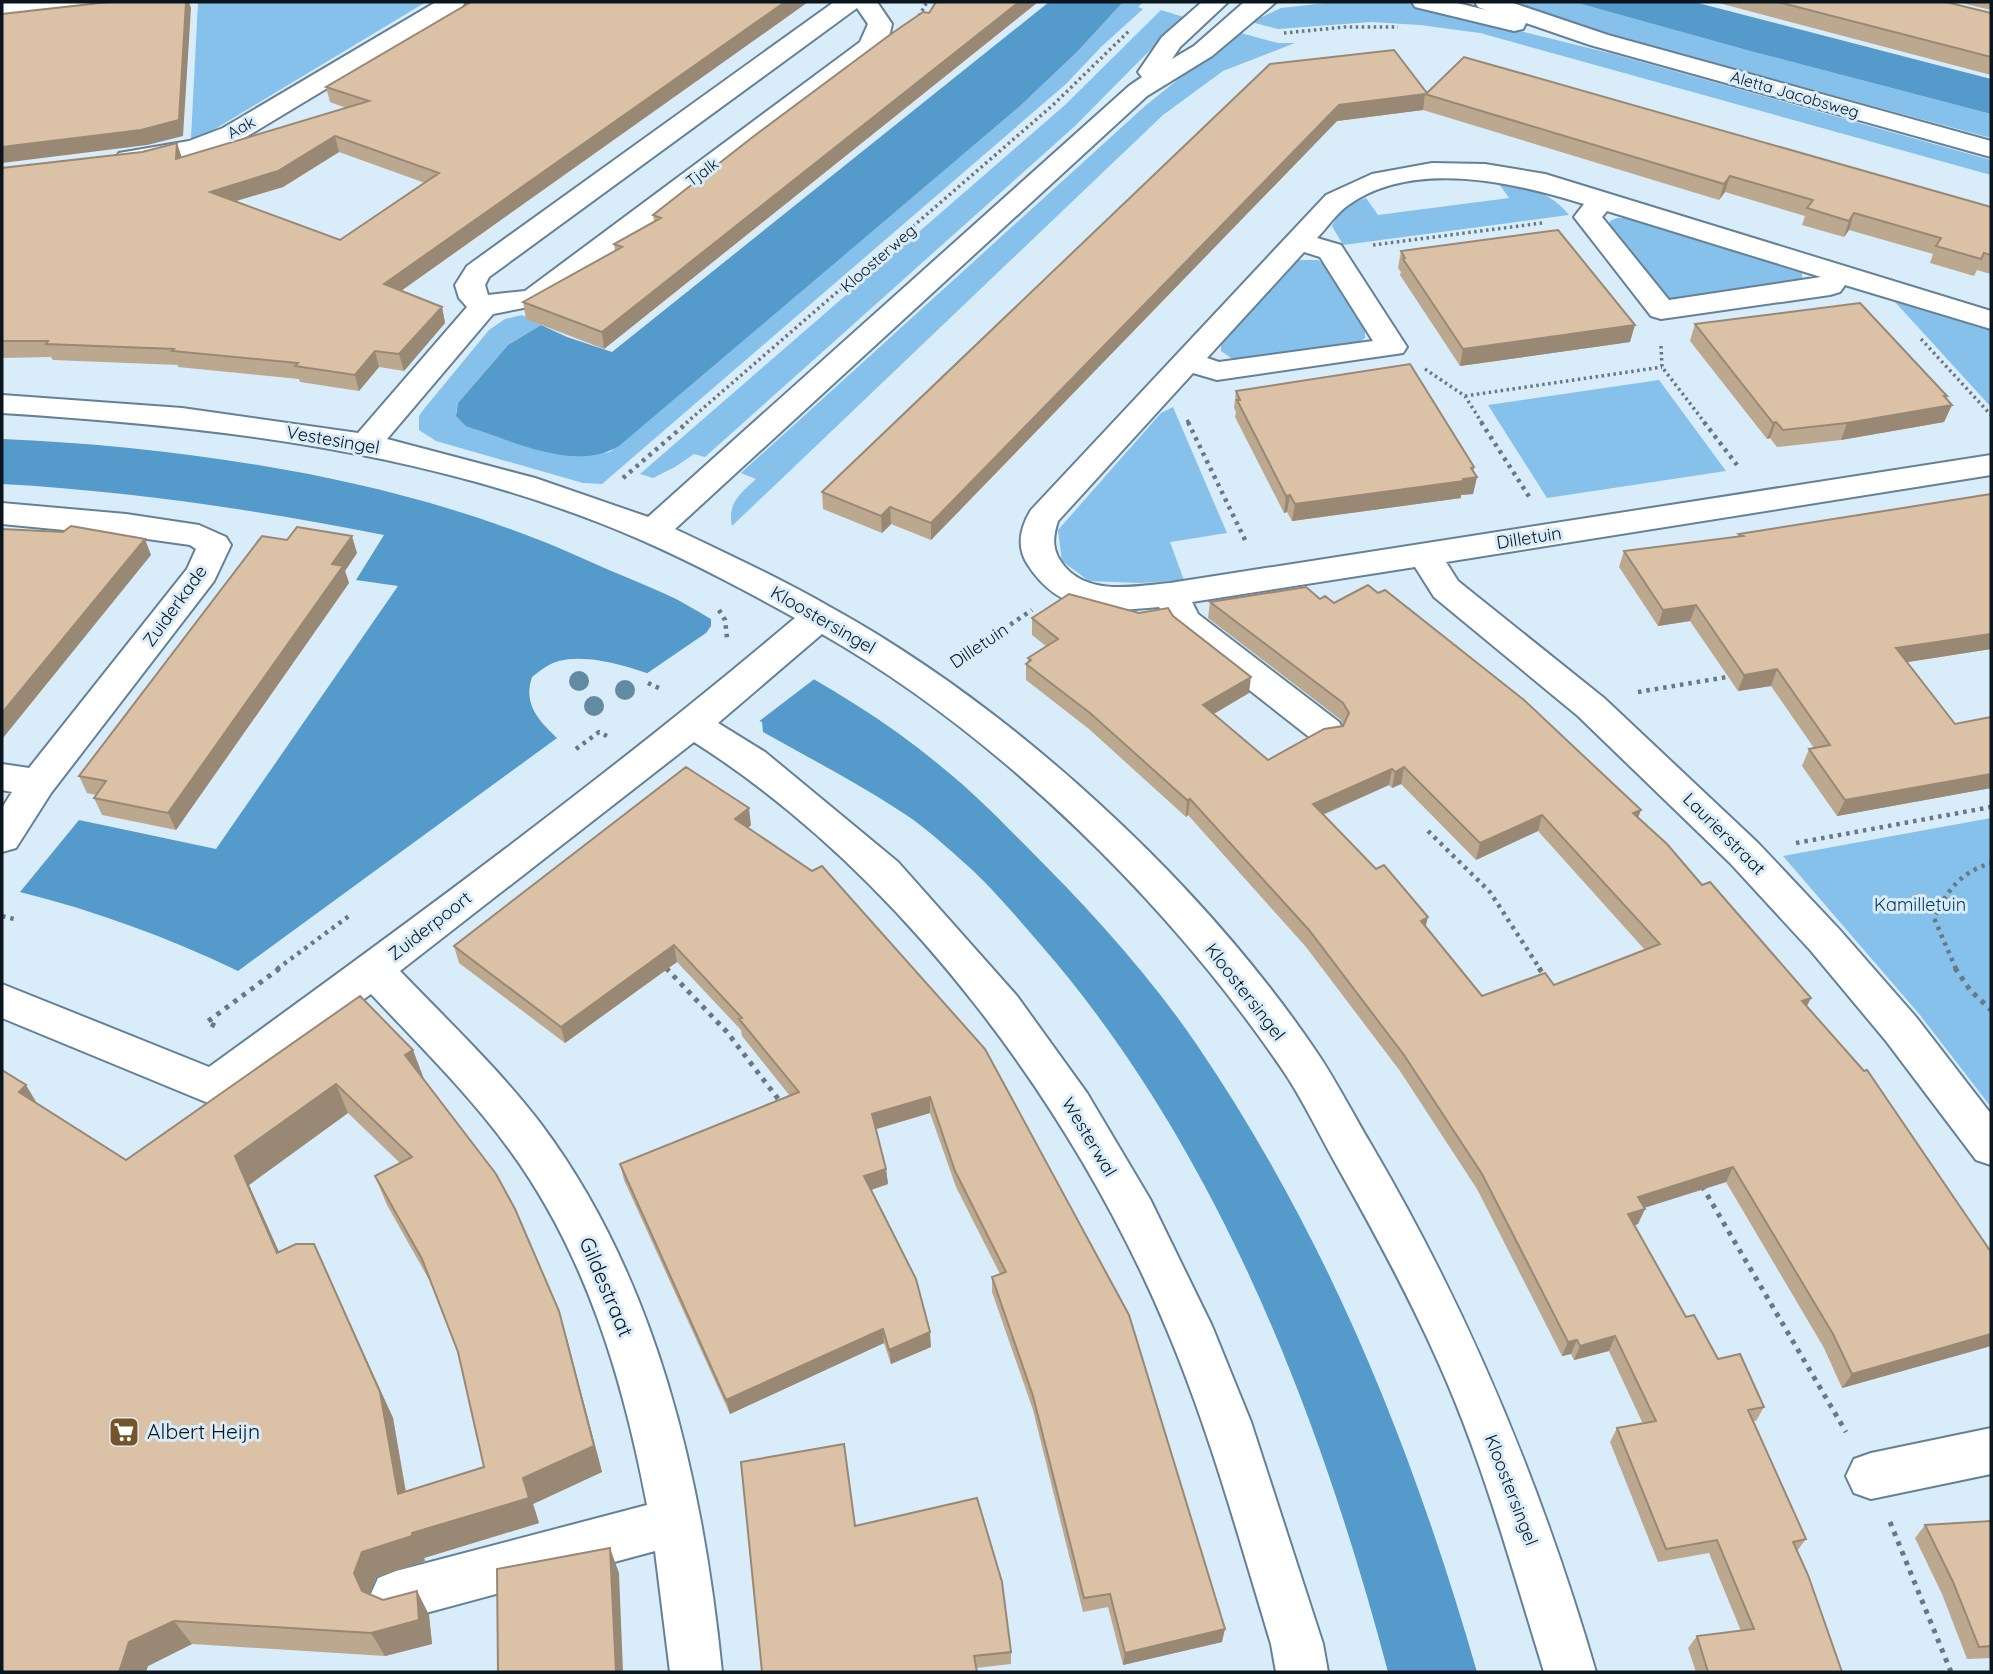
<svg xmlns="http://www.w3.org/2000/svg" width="1993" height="1674" viewBox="0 0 1993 1674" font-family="Quicksand,sans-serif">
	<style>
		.green { fill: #86c1eb }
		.water { fill: #549acb }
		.pier { fill: #d9ecfa }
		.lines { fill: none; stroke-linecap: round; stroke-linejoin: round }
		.minor-casing { stroke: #648197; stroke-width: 4 }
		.path-far2 { stroke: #6a7884; stroke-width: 3.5; stroke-dasharray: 2.5 3.5; stroke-linecap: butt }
		.path-far1 { stroke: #6a7884; stroke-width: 4.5; stroke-dasharray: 3.5 5; stroke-linecap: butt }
		.path { stroke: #6a7884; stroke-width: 5; stroke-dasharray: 4.5 6; stroke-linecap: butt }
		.minor { fill: #fff; fill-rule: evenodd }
		.tree { fill: #628aa2 }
		.wall { fill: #bca78f; fill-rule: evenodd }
		.shaded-wall { fill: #998874 }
		.building { fill: #dbc2a6; stroke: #998874; stroke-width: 2; fill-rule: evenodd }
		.labels { text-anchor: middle; stroke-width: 6; stroke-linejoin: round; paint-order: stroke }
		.far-street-label { font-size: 16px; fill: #0a151e; stroke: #d9ecfa }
		.street-label { font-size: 18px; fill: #0a151e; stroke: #d9ecfa }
		.park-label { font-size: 18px; fill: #00395a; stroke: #d9ecfa }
		.near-street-label { font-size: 21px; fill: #0a151e; stroke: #d9ecfa }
		.near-poi-label { font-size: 21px; fill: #0a151e; stroke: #d9ecfa; text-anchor: start }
	</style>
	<rect width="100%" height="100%" fill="#d9ecfa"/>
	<path class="green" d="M198,2H426L205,135L191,138Z
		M1123,2H1143L1138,7L1143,9L1101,47L1066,84L602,484L583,483L436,441L419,430V416L424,409L489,330L505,319L522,315L541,325L508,345L458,403L456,413L474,429L549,453L578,456L610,452L1019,107L1078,51Z
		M1335,2H1403L1613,54L1991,160V175L1480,33L1420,25L1371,22L1278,29L1251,22L1281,8Z
		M1506,2H1574L1750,51L1991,114V138L1654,47Z
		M1161,10L1187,18L1158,42L1075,126L705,457L694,454L675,467L653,478L640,474L1065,105Z
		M1237,32L1278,43H1295L1223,71L1163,115L732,526C727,503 740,494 756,479L741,473L1145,106Z
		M1497,181C1526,187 1550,191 1569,215L1343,245L1332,226C1339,211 1352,203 1366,198L1378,215L1509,198Z
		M1617,218H1628L1802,273V281L1667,302L1609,225L1610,221Z
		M1299,260H1318L1326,266L1365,331V338L1358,343L1241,359L1231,358L1221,351V345Z
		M1895,302L1991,331V407Z
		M1659,380L1726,471L1547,498L1488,405Z
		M1173,407L1227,533L1170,542L1184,580L1140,583L1089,581L1062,561L1058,530L1161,413Z
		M1991,818V1107L1920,1015L1783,856Z"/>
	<path class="water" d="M1049,2H1123L1078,51L1019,107L619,446C576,472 516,442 474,429L466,426L456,416L458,403L508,345L541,325L567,337L612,352Z
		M1574,2H1694L1991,79V114L1750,51Z
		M2,439C174,446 374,475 534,538C564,549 592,563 621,575C640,583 660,591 678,600C709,617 738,636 768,653C829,687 890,723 943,768C973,792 1000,820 1027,847C1088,908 1148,973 1197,1045C1329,1240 1412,1447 1477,1672H1388C1320,1415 1217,1147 1040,944C1015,915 989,884 960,859C941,842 921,824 900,811C856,782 809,758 763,732L762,722C712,701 612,647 559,661C548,664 541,670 532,677C523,704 538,720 557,738L238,971C167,937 96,911 20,892L79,820L216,849L398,586L356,580L384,535C258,510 130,491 2,484Z"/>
	<path class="pier" d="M711,617L817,677L758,722L646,674L706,633L711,626Z"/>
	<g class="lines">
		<g class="minor-casing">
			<path id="minor" d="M97,2L94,7L85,9L2,17V3Z
				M436,2H465L462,7L241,140L195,156L129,167L119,165L115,159L119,153L189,141L223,128Z
				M834,2H877L892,24L889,37L878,52L544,304L493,314L387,439L535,478L648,517L1129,86L1142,77L1138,72L1162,37L1202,2H1228L1180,47L1172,59L1194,46L1243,3L1276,2L1212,56L1147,96L675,529C728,554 781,579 832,608C1013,708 1202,882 1318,1054C1338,1084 1354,1116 1372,1146C1470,1313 1542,1487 1596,1672H1544C1512,1569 1483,1462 1439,1364C1409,1296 1373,1230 1337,1166C1320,1136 1305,1104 1286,1075C1173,907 998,734 822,634L718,723L765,752L898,862L1017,996L1087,1093L1150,1199L1212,1326L1251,1422L1323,1644L1328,1672H1276L1271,1644C1239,1539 1210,1432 1167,1330C1074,1107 900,873 694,742L400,971C448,1021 499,1069 541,1124C658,1280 703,1482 722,1672H670L655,1551L396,1621L378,1614L370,1596L378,1578L396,1571L647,1505C623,1379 586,1254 509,1149C468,1093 418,1044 371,994L228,1099L213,1105L2,1018V984L209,1067C408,923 607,777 795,618C732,583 667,549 600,523C408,448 206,426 2,413V395L182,408L358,433L467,307L459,298L455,285L467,266ZM857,8L868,24L860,42L525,291L488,295L485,285L489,277Z
				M1412,2H1453L1486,10L1478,7L1475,2H1510L1608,35L1991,141V157L1590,45L1526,23L1523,29L1514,31L1415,7Z
				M1432,163L1485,164L1545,174L1991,311V329L1845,285L1840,292L1830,295L1661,319L1651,316L1574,217L1584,204C1513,182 1412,158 1347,206C1336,214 1327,228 1317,238L1341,245L1407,347L1403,353L1217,380L1193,373L1058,521C1052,539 1052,552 1065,567C1091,596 1135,586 1170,583L1991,455V475L1446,562L1458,581L1604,698L1758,843L1839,929L1916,1017L1991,1114V1165L1976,1160L1886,1041L1811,951L1730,863L1578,716L1434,597L1415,567L1192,602L1198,614L1339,722L1344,731L1339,740L1326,744L1313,740L1173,630L1159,607C1106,612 1060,615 1028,565C1016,547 1020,528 1031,510L1326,195L1372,174ZM1607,211L1821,277L1669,300L1602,217ZM1304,252L1320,257L1373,341L1219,362L1207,358Z
				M2,503L126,514L199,525L226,537L231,545L214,581L51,793L16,848L2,852V808L12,792L2,790V764L29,768L187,569L196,549L190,545L126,536L2,524Z
				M1991,1428V1474L1871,1499L1854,1493L1846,1476L1854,1459L1871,1453Z"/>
		</g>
		<path class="path-far2" d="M919,16L927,2
			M1284,33L1345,27H1398
			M1373,245L1542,223
			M1921,339L1991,415
			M1661,346L1662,367L1705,423
			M1425,369L1465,396L1482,423
			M1465,396L1662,367
			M1187,420L1189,423
			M686,423L1053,105L1130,30"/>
		<path class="path-far1" d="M1188,422L1247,544
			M1481,422L1530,498
			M1704,422L1737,465
			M623,478L688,422
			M719,610L725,620L727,638
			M961,658L1032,610
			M648,683L663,690
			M1638,692L1733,676
			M576,749L599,732L607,736
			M1428,831L1490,892L1540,969
			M1796,843L1991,807
			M2,916L14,919
			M667,965L665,967L667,969
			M277,969L349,916
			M1956,969L1934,918C1948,889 1960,873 1991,863"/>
		<path class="path" d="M666,968L727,1032L782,1104
			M1539,968L1545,977
			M1955,968L1970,990L1991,1010
			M215,1026L207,1022L280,968
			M1702,1186L1846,1432
			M1890,1522L1951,1672"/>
		<use href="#minor" class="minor"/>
	</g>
	<g class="tree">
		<circle cx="579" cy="681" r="10"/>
		<circle cx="625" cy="690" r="10"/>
		<circle cx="594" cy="706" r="10"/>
	</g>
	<path class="wall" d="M471,2H808L401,291L442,307L445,323L404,371L379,367L359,391L300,382L299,379L178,367V365L53,360L51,357L2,358V168L182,157L346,108L330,102L326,87ZM339,152L425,183L340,240L236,201L283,187Z
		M936,2H1038L604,349L526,319L523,302L615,251L614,244L654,221L653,215L929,13Z
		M1715,2H1946L1991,13V75Z
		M1957,2H1991V10Z
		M1270,64L1427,93L1991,207V274L1977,270L1974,276L1930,263L1933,254L1849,230L1844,237L1802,225L1805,216L1725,192L1719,200L1423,110L1337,121L931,540L891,524L882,533L823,509L822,492Z
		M1401,251L1630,342L1460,366L1400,275L1401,272L1398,268Z
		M1695,324L1946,399L1952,405L1944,422L1841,440L1777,447L1770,438L1767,439L1690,341Z
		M1236,391L1474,472L1477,477L1473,494L1461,495V498L1292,521L1287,512L1284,513L1235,417L1236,412L1234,408Z
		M1991,494V649L1907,662L1955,724L1991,717V788L1837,816L1802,766L1809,749L1814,748L1771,686L1738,691L1690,621L1658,626L1619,567L1624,551L1737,537L1739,534Z
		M357,553L345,571L349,583L176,830L102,815L94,798L96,795L87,793L79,776Z
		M1320,599L1334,603L1638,817L1806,1006L1991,1252V1346L1842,1388L1824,1348L1726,1182L1644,1208L1638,1224L1635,1225L1686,1317L1718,1359L1764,1407L1756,1421H1753L1806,1539L1797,1551L1842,1672H1696L1688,1648L1697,1636L1741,1631L1709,1553L1658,1562L1610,1442L1617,1428L1643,1424L1609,1351L1574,1360L1571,1354L1562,1356L1477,1189L1400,1071L1306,947L1188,815L1186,817L1089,729L1026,680V664L1028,663V658L1046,646L1032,635V618L1139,613L1173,616L1249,693L1214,714L1268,760L1343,726V725L1341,720L1208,618L1210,602ZM1401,784L1476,860L1538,831L1645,950L1554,985L1482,996L1426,927L1323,815L1389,785L1392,788Z
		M751,825L748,828L812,871L1222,1642L1123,1665L1108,1607L1083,1612L1033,1410L992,1292V1277L1000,1274L956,1187L930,1113L876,1129L886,1169L888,1184L871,1190L931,1347L891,1364L884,1343L730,1414L624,1180L620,1164L790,1096L742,1036L741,1030L677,962L565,1043L459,963L454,946Z
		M360,996L423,1078L559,1311L567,1339L602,1472L533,1504L539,1523L424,1558L425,1561L376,1577L369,1594L383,1600L417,1591L429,1615L432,1644L385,1656L192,1644L148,1666L146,1672H2L37,1104L126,1160ZM348,1113L400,1163L375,1176L387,1205L432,1285L458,1352L484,1467L406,1491L393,1418L327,1273L279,1252L249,1185Z
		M1991,1521V1658L1967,1659L1942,1594L1915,1538L1925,1525Z
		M855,1526L1011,1652V1664L976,1668Z"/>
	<path class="shaded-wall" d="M186,2H189L191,8L183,136L147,145L2,163V147Z
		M785,2H808L388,300L384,284Z
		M1019,2H1038L604,349L602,332Z
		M1425,94L1423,110L1337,121L931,540V523L1339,105Z
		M335,136L339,152L283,187L215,207L210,192Z
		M177,143L182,158L176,159Z
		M1730,176L1725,192L1719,200L1724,184Z
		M1854,213L1849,230L1844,237L1849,221Z
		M442,307L445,323L404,371L399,354Z
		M1635,325L1630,342L1460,366L1463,349Z
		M375,351L379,367L359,391L355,375Z
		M1947,396L1943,407L1952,405L1944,422L1841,440L1847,423Z
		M1776,422L1770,438L1767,439L1773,423Z
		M1474,467L1472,477H1477L1473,494L1461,495V498L1292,521L1295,504L1463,479L1471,468Z
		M1290,495L1287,512L1284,513L1286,496Z
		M890,507L891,524L882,533L881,516Z
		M352,536L357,553L345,571L349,583L176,830L168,813L332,564Z
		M145,539L151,555L3,738L2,736V713Z
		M1696,605L1690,621L1658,626L1663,610Z
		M1991,634V649L1889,665L1896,648Z
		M1777,669L1771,686L1738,691L1744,675Z
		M1251,677L1249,693L1201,721L1203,705Z
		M1404,767L1401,784L1392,788L1395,772Z
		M1392,769L1389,785L1310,820L1313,804Z
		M1991,774V788L1837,816L1845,800Z
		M1190,799L1188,815L1186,817L1187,800Z
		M749,808L751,825L738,836L735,819Z
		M1641,810L1635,826L1633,813Z
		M1542,815L1538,831L1476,860L1480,843Z
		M1428,917L1424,933L1421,921Z
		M674,945L677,962L565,1043L561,1027Z
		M1811,998L1803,1014L1802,1001Z
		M413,1050L424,1079L405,1055Z
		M336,1084L348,1113L249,1185L292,1281L277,1253L235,1156Z
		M26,1085L44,1115L19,1092Z
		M930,1097V1113L873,1130L872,1114Z
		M1733,1167L1726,1182L1631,1212L1638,1197Z
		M886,1169L888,1184L865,1192L864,1176Z
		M1645,1209L1638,1224L1622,1229L1628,1214Z
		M327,1273L393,1418L410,1519L398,1494Z
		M559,1311L567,1339L602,1472L533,1504L539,1523L424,1558L425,1561L376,1577L368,1597L362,1591L354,1573L362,1552L412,1533L523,1478Z
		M883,1329L884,1343L730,1414L726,1400Z
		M930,1332L931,1347L891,1364L889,1350Z
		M1991,1334V1346L1842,1388L1852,1374Z
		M1615,1336L1609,1351L1574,1360L1580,1346Z
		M1577,1340L1571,1354L1562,1356L1568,1342Z
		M610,1548L619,1573L623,1672H616Z
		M417,1591L429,1615L432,1644L385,1656L371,1633Z
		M174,1621L192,1644L148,1666L146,1672H119L129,1642Z
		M1225,1629L1222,1642L1123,1665L1125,1653Z"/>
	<path class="building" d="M109,2H186L179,120L141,130L2,147V14Z
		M471,2H785L384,284L442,307L399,354L375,351L355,375L295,366L298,363L172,351L174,349L46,344L48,341H2V168L142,152L177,143L176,159L369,101L326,87ZM335,136L439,173L340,240L210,192L278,171Z
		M936,2H1019L602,332L523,302L622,247L614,244L661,218L653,215L754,136L891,34L923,12L929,13Z
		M1778,2H1946L1991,13V57Z
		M1394,50L1427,93L1464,57L1991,207V255L1984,253L1981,259L1936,246L1941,238L1854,213L1849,221L1807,208L1813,200L1730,176L1724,184L1425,94L1339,105L931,523L890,507L881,516L822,492L1270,64Z
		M1558,230L1635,325L1463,349L1403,259L1405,258L1401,251Z
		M1860,303L1947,396H1944L1952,405L1847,423L1783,430L1776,422L1773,423L1695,324Z
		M1410,364L1474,467L1471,468L1477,477L1463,479L1464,481L1295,504L1290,495L1286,496L1237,400H1240L1236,391Z
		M1991,494V634L1896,648L1955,724L1991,717V774L1845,800L1809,749L1830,745L1777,669L1744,675L1696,605L1663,610L1624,551L1743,536L1739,534Z
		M71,526L145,539L2,713V529L63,532Z
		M297,527L352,536L332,564L343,566L168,813L94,798L106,781L79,776L262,536L287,540Z
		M1368,585L1378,593L1385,590L1524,700L1641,810L1633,813L1667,844L1702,885L1710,882L1811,998L1802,1001L1864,1071L1867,1070L1991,1252V1334L1852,1374L1833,1334L1733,1167L1638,1197L1645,1209L1628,1214L1686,1317L1694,1315L1718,1359L1740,1354L1764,1407L1748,1410L1806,1539L1793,1542L1808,1575L1842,1672H1708L1697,1636L1754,1629L1717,1540L1666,1549L1617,1428L1656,1421L1615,1336L1580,1346L1577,1340L1568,1342L1482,1174L1404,1055L1309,930L1190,799L1187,800L1090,713L1026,664L1031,660L1028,658L1058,639L1032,618L1069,594L1139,613L1168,608L1173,616L1251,677L1203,705L1268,760L1324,729L1343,726L1349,713L1343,703L1210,602L1306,587L1320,599L1325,596L1334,603ZM1404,767L1480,843L1542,815L1660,944L1554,985L1545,973L1482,996L1421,921L1428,917L1384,865L1376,869L1313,804L1392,769L1395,772Z
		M686,767L749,808L735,819L812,871L822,866L985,1049L1129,1315L1225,1629L1125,1653L1110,1594L1084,1598L1033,1396L992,1277L1006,1272L955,1171L930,1097L872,1114L886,1169L864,1176L916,1279L930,1332L889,1350L883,1329L726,1400L620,1164L799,1092L739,1019L742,1018L674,945L561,1027L454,946Z
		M360,996L413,1050L405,1055L496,1174L515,1209L559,1311L594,1446L523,1478L529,1498L412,1533V1536L362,1552L354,1573L362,1591L383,1600L417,1591L419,1620L371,1633L174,1621L129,1642L119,1672H2V1070L26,1085L19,1092L126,1160ZM336,1084L412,1157L375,1176L422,1259L458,1352L484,1467L398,1494L380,1392L314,1244H296L277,1253L235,1156Z
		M844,1444L855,1526L977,1498L1002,1582L1011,1652L974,1656L977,1672H762L741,1462Z
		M1991,1521V1646L1979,1647L1953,1582L1925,1525Z
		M610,1548L616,1672H498L497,1569Z"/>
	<defs>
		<g id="supermarket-square" transform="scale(1.575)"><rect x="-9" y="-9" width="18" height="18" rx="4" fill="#75542b" stroke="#d9ecfa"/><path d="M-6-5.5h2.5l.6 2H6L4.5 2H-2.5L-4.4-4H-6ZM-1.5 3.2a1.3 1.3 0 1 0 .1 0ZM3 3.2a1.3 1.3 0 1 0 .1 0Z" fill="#fff"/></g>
	</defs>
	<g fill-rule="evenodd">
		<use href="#supermarket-square" x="124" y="1432"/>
	</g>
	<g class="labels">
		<g class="far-street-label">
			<text transform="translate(1795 94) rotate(16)" y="6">Aletta Jacobsweg</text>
			<text transform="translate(241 127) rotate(-29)" y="6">Aak</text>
			<text transform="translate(702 172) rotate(-37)" y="6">Tjalk</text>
			<text transform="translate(878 258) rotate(-41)" y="6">Kloosterweg</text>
		</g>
		<g class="street-label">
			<text transform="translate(333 440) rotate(10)" y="6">Vestesingel</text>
			<text transform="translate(1529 538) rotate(-9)" y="6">Dilletuin</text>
			<text transform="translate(175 606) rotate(-54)" y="6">Zuiderkade</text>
			<text transform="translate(823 620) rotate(30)" y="6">Kloostersingel</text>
			<text transform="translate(979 646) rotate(-34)" y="6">Dilletuin</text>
			<text transform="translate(1724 834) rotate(45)" y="6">Laurierstraat</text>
			<text transform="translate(430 926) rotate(-38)" y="6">Zuiderpoort</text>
			<text transform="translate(1245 992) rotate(52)" y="6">Kloostersingel</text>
			<text transform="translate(1089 1137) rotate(59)" y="6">Westerwal</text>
			<text transform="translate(1511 1490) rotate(69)" y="6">Kloostersingel</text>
		</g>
		<g class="park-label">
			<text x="1920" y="911">Kamilletuin</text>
		</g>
		<g class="near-street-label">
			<text transform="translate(606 1287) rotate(67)" y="7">Gildestraat</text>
		</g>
		<g class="near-poi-label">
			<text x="147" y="1439">Albert Heijn</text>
		</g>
	</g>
	<rect width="1993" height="1674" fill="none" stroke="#0a151e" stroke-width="7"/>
</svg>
